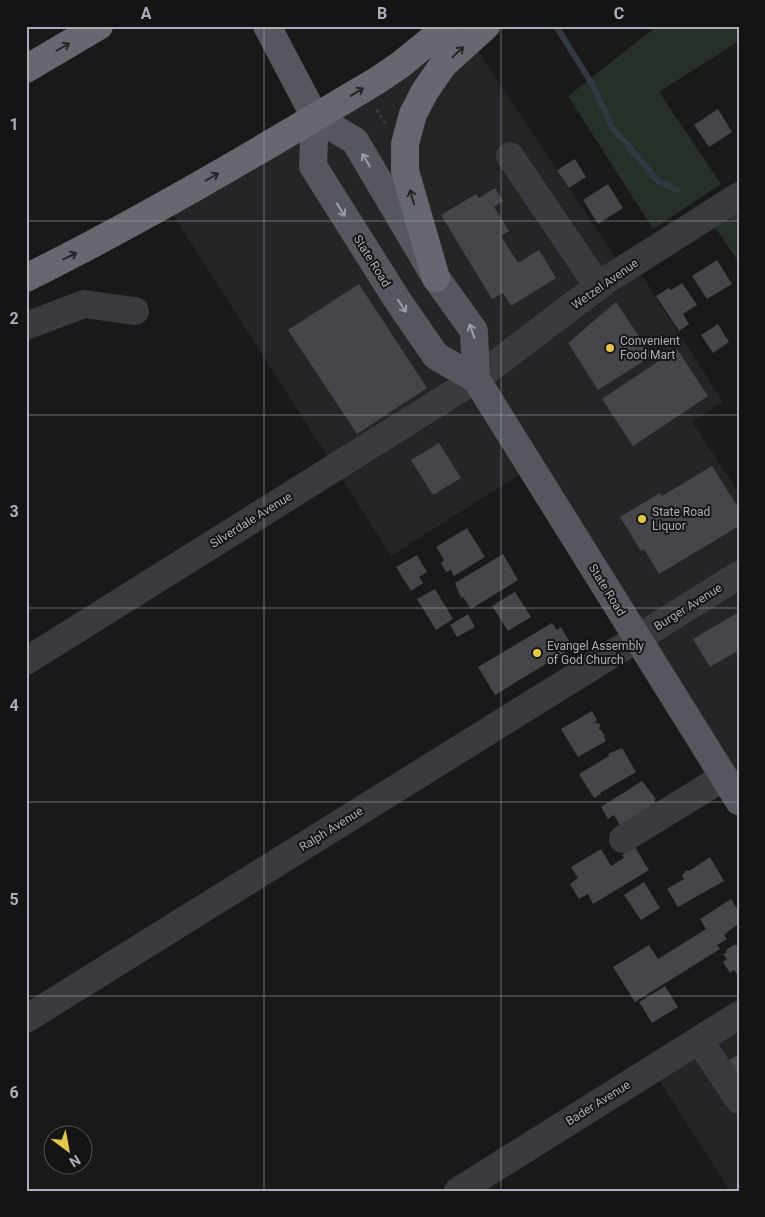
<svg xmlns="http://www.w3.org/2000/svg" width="765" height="1217" viewBox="0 0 765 1217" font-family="Roboto,sans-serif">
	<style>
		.built { fill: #252527 }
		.green { fill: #272f29 }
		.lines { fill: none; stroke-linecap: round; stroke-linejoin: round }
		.stream { stroke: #333942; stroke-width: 6 }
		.building { fill: #46464a }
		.path { stroke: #404146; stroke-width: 3; stroke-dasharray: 2.5 4; stroke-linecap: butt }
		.minor { stroke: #3a3a3f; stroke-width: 28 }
		.major { stroke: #56575e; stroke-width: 28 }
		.highway { stroke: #666770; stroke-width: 28 }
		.oneway { stroke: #242527 }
		.oneway2 { stroke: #9b9da7 }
		.grid { fill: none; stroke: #acaeb9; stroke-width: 1; stroke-opacity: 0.55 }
		.poi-dot { fill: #e2c749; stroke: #141415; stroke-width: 2 }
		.labels { text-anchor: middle; stroke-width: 4; stroke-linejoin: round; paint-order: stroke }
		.street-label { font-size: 12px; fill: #acaeb9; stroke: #141415 }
		.poi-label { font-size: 12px; fill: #acaeb9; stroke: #141415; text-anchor: start }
		.neatline { fill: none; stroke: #acaeb9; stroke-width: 2 }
		.grid-label { font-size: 16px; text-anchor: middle; font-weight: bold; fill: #acaeb9 }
	</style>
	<rect width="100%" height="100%" fill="#19191a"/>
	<path class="built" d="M461,26L623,269L634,263L723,402L692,422L739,493V801L531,467L391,556L166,204Z
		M739,1015V1191H730L652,1069Z"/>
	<path class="green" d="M657,26H739V41L659,92L721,184L653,229L568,96Z
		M739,212V263L715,227Z"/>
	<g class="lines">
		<path class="stream" d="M556,26L592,84L612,127L658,181L677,190"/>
	</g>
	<path class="building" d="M718,109L732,132L709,147L694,125Z
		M575,159L586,177L569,188L557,170Z
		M608,184L623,208L598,224L583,200Z
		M495,188L503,201L494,207L509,231L501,236L518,263L539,250L556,278L511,306L503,293L492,299L441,215L476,194L479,198Z
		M717,260L732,284L707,299L692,276Z
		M682,283L697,305L683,314L689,324L679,331L656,296L669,288L671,290Z
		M359,284L427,388L357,434L288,330Z
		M616,302L652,356L598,390L568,343Z
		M718,324L729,342L713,353L701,335Z
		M677,349L708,396L633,446L602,399Z
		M439,443L461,478L433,495L411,460Z
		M712,466L739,509V526L659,574L644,549L641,551L620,517L660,493L662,496Z
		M467,528L485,557L454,576L451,570L446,572L441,563L444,560L436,547Z
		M503,554L518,580L471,609L463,597L461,598L455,583Z
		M417,555L427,572L419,577L423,583L411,591L396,567Z
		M435,589L453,619L436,630L417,599Z
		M515,592L531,617L508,631L492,606Z
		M739,612V650L710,667L693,639Z
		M468,614L475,627L457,637L450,625Z
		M552,623L557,630L561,627L569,641L565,644L569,650L495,695L478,667Z
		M592,711L597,720L594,722L600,724L599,730L600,729L605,736L604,737L606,741L578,757L561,729Z
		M622,748L636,772L600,793L601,794L594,798L579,774L609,756L608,754Z
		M642,781L656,799L654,800L657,805L621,827L614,815L608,819L601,807Z
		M635,847L649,870L593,904L588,894L579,899L570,884L578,878L571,867L601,849L611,866L624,858L622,855Z
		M710,857L724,881L678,907L667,889L684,879L682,875L685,873L684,872L688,870L689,871Z
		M644,882L660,908L641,920L624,895Z
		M731,899L739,912V923L724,935L727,939L717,945L720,949L635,1002L613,967L649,945L658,959L706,929L700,919Z
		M735,944L736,946L739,944V977L734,970L730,973L723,962L727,959L723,954L727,952L726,950Z
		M665,986L678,1007L652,1023L639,1002Z
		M739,1054V1083L726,1062Z"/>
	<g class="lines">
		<path class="path" d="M377,110L385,123"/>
		<path class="minor" d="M510,156L598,286
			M26,326L84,304L135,311
			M26,661L476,379L605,281L739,196
			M623,839L724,777
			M26,1019L739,575
			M699,1040L739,1100
			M458,1191L739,1015"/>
		<path class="major" d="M267,26L315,117L313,166L398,301L436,356L476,379L739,801
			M315,117L355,141L436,278L474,331L476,379"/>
		<path class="highway" d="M26,69L99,26
			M26,278C147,218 262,149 378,80L400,65L448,26
			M436,278L405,171V144L413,114L425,91L443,65L486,26"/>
	</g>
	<defs><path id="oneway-shaft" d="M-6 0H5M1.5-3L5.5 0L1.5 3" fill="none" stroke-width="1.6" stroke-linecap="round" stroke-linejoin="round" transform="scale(1.25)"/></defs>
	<g class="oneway">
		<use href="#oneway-shaft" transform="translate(63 47) rotate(-30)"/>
		<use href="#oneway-shaft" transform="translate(458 52) rotate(-43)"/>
		<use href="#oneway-shaft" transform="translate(357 92) rotate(-31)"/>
		<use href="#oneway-shaft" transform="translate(212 177) rotate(-30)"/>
		<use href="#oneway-shaft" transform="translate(412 197) rotate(-106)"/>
		<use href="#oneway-shaft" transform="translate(70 256) rotate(-26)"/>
	</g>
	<g class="oneway2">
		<use href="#oneway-shaft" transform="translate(366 160) rotate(-121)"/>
		<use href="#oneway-shaft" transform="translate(341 210) rotate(58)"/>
		<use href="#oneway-shaft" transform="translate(402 306) rotate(56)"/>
		<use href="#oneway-shaft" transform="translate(472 331) rotate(-109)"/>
	</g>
	<path class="grid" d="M264,26V1191M501,26V1191M26,221H739M26,415H739M26,608H739M26,802H739M26,996H739"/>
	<g class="poi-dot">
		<circle cx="610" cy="348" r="5"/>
		<circle cx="642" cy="519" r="5"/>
		<circle cx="537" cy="653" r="5"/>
	</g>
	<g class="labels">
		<g class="street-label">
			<text transform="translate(372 261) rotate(58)" y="4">State Road</text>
			<text transform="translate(605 284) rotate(-35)" y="4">Wetzel Avenue</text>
			<text transform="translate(251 520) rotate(-32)" y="4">Silverdale Avenue</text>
			<text transform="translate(607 590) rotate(58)" y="4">State Road</text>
			<text transform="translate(688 607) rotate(-32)" y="4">Burger Avenue</text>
			<text transform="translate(331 829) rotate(-32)" y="4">Ralph Avenue</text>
			<text transform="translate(598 1103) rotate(-32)" y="4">Bader Avenue</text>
		</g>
		<g class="poi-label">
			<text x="620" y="345">Convenient<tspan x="620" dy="14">Food Mart</tspan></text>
			<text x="652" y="516">State Road<tspan x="652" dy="14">Liquor</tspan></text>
			<text x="547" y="650">Evangel Assembly<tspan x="547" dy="14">of God Church</tspan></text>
		</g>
	</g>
	<rect width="765" height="1217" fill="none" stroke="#141415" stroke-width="55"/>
	<g transform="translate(68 1150) rotate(148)"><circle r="24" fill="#141415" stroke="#515257"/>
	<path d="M0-4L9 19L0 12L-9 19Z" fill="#e2c749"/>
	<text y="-8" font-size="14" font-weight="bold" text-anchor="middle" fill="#acaeb9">N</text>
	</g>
	<rect x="28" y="28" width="710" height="1162" class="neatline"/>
	<g class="grid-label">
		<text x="146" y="19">A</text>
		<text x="382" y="19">B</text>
		<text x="619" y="19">C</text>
		<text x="14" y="130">1</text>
		<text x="14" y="324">2</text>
		<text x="14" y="517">3</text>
		<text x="14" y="711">4</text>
		<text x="14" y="905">5</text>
		<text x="14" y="1098">6</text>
	</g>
</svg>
